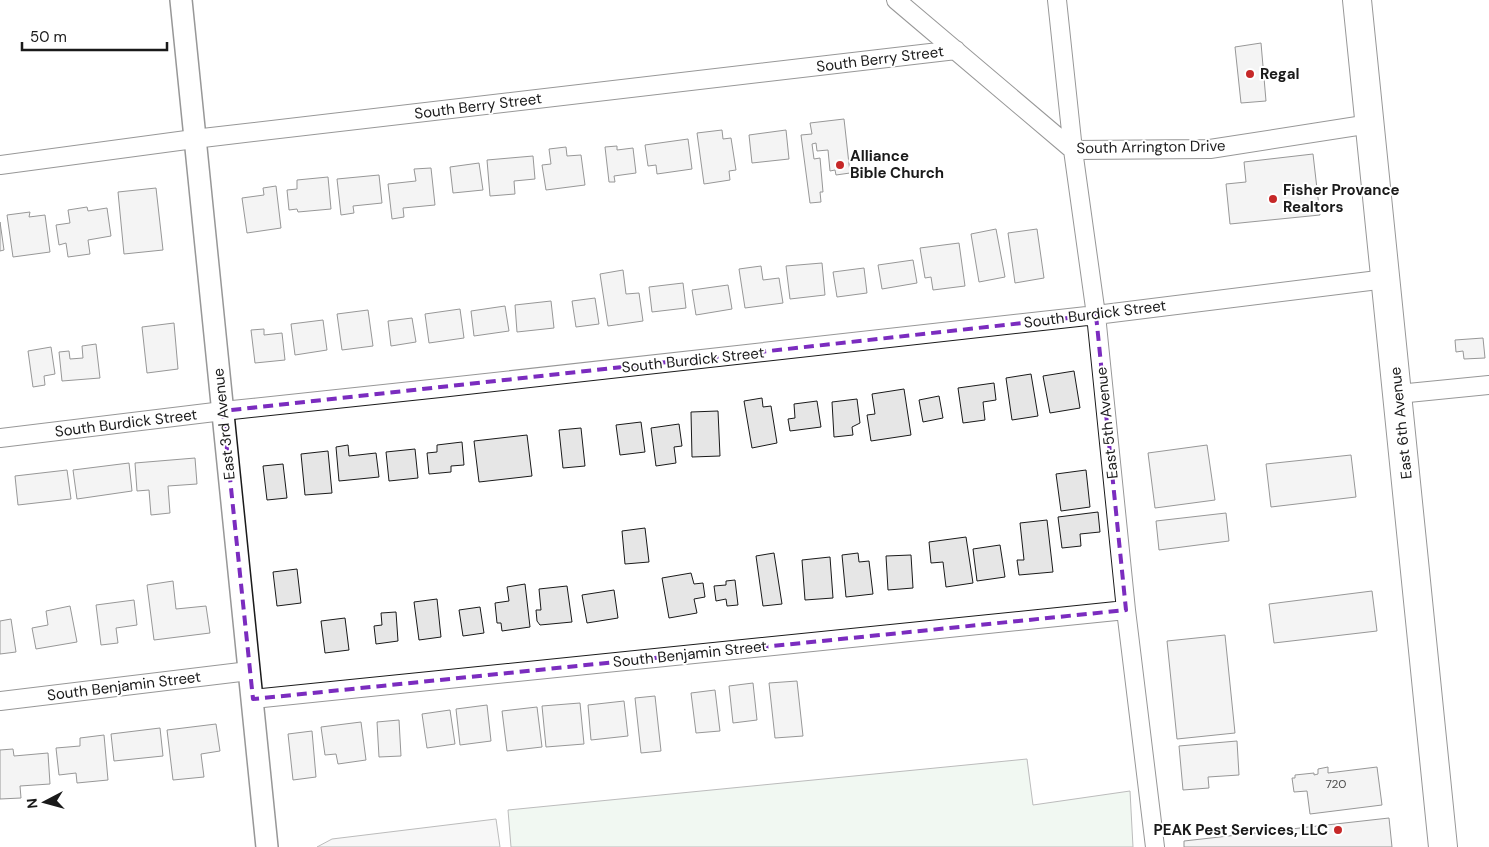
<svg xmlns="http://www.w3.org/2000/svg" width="1489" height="847" viewBox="0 0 1489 847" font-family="'DM Sans',sans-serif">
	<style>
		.green { fill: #e0efe3; stroke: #6a6a6a }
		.parking { fill: #ededed; stroke: #6a6a6a }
		.building { fill: #e6e6e6; stroke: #1a1a1a }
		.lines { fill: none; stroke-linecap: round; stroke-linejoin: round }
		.minor-casing { stroke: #1a1a1a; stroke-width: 20 }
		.tertiary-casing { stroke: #1a1a1a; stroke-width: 24 }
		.primary-casing { stroke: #1a1a1a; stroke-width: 30 }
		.minor { stroke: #fff; stroke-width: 18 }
		.tertiary { stroke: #fff; stroke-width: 21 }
		.primary { stroke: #fff; stroke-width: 28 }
		.marked { fill: none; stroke: #7b2cbf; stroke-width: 4; stroke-dasharray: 10 6; stroke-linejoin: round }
		.poi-dot { fill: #c62828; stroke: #fff; stroke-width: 2 }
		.labels { text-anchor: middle; stroke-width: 4; stroke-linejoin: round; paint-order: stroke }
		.number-label { font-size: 12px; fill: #4d4d4d }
		.street-label { font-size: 15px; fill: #1a1a1a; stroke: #fff }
		.poi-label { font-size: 15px; font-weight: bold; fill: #1a1a1a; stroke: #fff; text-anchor: start }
	</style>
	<rect width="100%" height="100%" fill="#fff"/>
	<path class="green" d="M1027,759L1033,805L1130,791L1133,847H511L508,810Z"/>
	<path class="parking" d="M496,819L500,847H317L332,839Z"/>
	<path class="building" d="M1261,43L1266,101L1241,103L1235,47Z
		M844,119L850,173L836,175L835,170L830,171L828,150L817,151L816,143L812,144L814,159L820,158L823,192H820L821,202L810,203L801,135L812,134L810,123Z
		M722,130L723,139L731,138L736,170L729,171L730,180L704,184L697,133Z
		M786,130L789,159L752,163L749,135Z
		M688,139L692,169L657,174L656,165L648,166L645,145Z
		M617,146V150L633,148L636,173L614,176L615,182H609L605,147Z
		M566,147L567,156L581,155L585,185L546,190L542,165L551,164L549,149Z
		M1313,154L1320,215L1230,224L1226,184L1246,182L1244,162Z
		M533,156L535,179L514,181L515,194L490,196L487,160Z
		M479,163L483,190L453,193L450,167Z
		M431,168L435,205L403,208L404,217L392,219L388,184L416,181L414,169Z
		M379,175L382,203L353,206L354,213L341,215L337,179Z
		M328,177L331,209L298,212L297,209L289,210L287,190L297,189V180Z
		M276,186L281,228L247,233L242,198L264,195L263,188Z
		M156,188L163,250L124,254L118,192Z
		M87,207L88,211L107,208L111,236L88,240L90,254L68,257L66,243L59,245L56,225L70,223L68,210Z
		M30,212L29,217L45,215L50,252L13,257L7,215Z
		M0,222L4,250L0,251Z
		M996,229L1005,277L979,282L971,234Z
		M1037,229L1044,278L1015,283L1008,233Z
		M959,243L965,286L933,290L931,277L925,278L920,248Z
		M913,260L917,283L882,289L878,265Z
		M822,263L825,295L790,299L786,266Z
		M761,266L763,280L779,278L783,303L745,308L739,269Z
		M864,268L867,293L837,297L833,272Z
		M623,270L626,294L639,293L643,321L608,326L600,274Z
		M683,283L686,308L652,312L649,287Z
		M728,285L732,309L696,315L692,290Z
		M595,298L599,324L576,327L572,301Z
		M551,301L554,328L517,332L515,305Z
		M505,306L509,331L474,336L471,311Z
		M460,309L464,338L429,343L425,314Z
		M368,310L373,346L342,350L337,314Z
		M412,318L416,342L391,346L388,321Z
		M323,320L327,350L295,355L291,324Z
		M174,323L178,369L147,373L142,327Z
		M264,329V335L282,333L285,360L255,363L251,330Z
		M1483,338L1485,358L1464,359L1463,351L1456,352L1455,340Z
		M96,344L100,378L62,381L59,352L69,351L70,359L83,358L82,346Z
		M51,347L55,374L44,376L45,385L33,387L28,351Z
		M1074,371L1080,408L1050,413L1043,376Z
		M1031,374L1038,416L1012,420L1006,378Z
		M994,383L996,400L983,402L985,420L963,423L958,388Z
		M904,389L911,435L871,441L867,415L875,414L872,394Z
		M939,396L943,418L923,422L919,400Z
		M762,398L763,407L771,406L777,443L752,448L744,401Z
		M857,399L860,423L852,427L853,435L834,437L832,402Z
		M817,401L821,427L790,431L788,419L795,418L794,404Z
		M718,411L720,456L692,457L691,412Z
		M641,422L645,452L620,455L616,425Z
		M679,424L682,446L674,447L676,463L656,466L651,428Z
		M581,428L585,466L563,468L559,430Z
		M527,435L532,476L479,482L474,441Z
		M462,442L464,465L451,466V472L429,474L427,453L437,452V445Z
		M348,445L349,456L376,453L379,477L339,481L336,447Z
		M1207,445L1215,500L1155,508L1148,453Z
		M415,449L418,478L389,481L386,452Z
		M328,451L332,493L305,495L301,454Z
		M1351,455L1356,497L1271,507L1266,464Z
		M195,458L197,484L168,486L170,513L151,515L149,490L137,491L135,463Z
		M129,463L132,491L77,499L73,470Z
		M283,464L287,498L267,500L263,466Z
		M67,470L71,499L18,505L15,476Z
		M1086,470L1090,507L1061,511L1056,474Z
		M1098,512L1100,532L1080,534L1081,546L1062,548L1058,517Z
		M1226,513L1229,541L1159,550L1156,521Z
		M1047,520L1053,572L1019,575L1017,560H1024L1020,523Z
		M645,528L649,562L625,564L622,531Z
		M966,537L973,583L946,587L943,562L931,563L929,542Z
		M1000,545L1005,577L977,581L973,549Z
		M774,553L782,604L763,606L756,556Z
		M858,553L859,562L869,561L873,594L846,597L842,555Z
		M911,555L913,588L888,590L886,556Z
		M830,557L833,598L805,600L802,560Z
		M297,569L301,603L277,606L273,572Z
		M691,573L694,584L703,583L705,597L694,599L697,613L669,618L662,578Z
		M735,580L738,605L727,606L726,599L716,601L714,586L726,585V581Z
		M173,581L176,609L206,606L210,633L154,640L147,585Z
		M525,584L530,627L502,631L501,623H497L495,603L509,601L507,587Z
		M567,586L572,622L540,625L537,621L536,610H541L539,589Z
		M614,590L618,618L587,623L582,595Z
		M1372,591L1377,631L1274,643L1269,604Z
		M437,599L441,637L419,640L414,602Z
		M134,600L137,625L116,628L118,643L101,645L96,605Z
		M70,606L77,642L36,649L32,628L48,625L46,611Z
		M480,607L484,633L463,636L459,610Z
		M396,612L398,641L376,644L374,626L382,625L381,613Z
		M345,618L349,650L325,653L321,621Z
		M11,619L16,652L0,654V621Z
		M1225,635L1235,733L1177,739L1167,641Z
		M797,681L803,736L775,738L769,683Z
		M753,683L757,720L733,723L729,686Z
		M715,690L720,731L696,733L691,693Z
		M655,696L661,751L641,753L635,698Z
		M624,701L628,736L591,740L588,705Z
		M580,703L584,744L546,747L542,706Z
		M487,705L491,741L460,745L456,709Z
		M537,707L542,747L507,751L502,711Z
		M450,710L455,744L427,748L422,714Z
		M399,720L401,756L379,757L377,722Z
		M361,722L366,760L338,764L336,754L325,755L321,727Z
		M216,724L220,751L201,754L204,777L173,780L167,730Z
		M160,728L163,756L114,761L111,734Z
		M312,731L316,777L293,780L288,734Z
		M104,735L108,780L77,783L76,773L59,775L56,748L80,746V738Z
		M1237,741L1239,775L1208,777L1209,788L1183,790L1179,746Z
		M13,749L14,756L48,753L50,784L20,786L21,798L0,799V750Z
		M1328,767V773L1377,767L1382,805L1310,814L1307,791L1294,792L1292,778H1295V775L1314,773V775L1318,774V769Z
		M1389,818L1392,847H1184V841Z"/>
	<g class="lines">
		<g class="minor-casing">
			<path id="minor" d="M896,0L1073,150L1210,149L1370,124
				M1057,0L1073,150L1096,315L1126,610L1155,847
				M0,165L194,139L956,50
				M1398,394L1489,385
				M0,438L223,411L440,388L1096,315L1386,279
				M253,699L1126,610
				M0,701L249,671"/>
		</g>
		<g class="tertiary-casing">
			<path id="tertiary" d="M181,0L267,847"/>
		</g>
		<g class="primary-casing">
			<path id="primary" d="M1357,0L1443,847"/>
		</g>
		<use href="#minor" class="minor"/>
		<use href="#tertiary" class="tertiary"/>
		<use href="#primary" class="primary"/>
	</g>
	<path d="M0 0H1489V847H0ZM1096,315L1126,610L253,699L223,411Z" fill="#fff" fill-opacity=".55" fill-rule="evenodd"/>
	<path class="marked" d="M1096,315L1126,610L253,699L223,411Z"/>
	<g class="poi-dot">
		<circle cx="1250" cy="74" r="5"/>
		<circle cx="840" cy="165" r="5"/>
		<circle cx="1273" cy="199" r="5"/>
		<circle cx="1338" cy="830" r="5"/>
	</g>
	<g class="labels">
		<g class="number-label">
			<text x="1336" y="788">720</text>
		</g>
		<g class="street-label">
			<text transform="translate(880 59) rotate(-7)" y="5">South Berry Street</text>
			<text transform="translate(478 106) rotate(-7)" y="5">South Berry Street</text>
			<text transform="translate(1151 147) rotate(-1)" y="5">South Arrington Drive</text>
			<text transform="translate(1095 314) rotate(-7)" y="5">South Burdick Street</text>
			<text transform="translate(693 360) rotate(-6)" y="5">South Burdick Street</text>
			<text transform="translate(126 423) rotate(-7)" y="5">South Burdick Street</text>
			<text transform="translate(1107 423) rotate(-96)" y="5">East 5th Avenue</text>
			<text transform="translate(1401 423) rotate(-96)" y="5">East 6th Avenue</text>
			<text transform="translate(224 424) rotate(-96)" y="5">East 3rd Avenue</text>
			<text transform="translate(690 654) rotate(-6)" y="5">South Benjamin Street</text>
			<text transform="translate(124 686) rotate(-7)" y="5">South Benjamin Street</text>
		</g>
		<g class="poi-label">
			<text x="1260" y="79">Regal</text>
			<text x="850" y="161">Alliance<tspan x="850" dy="17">Bible Church</tspan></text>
			<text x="1283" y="195">Fisher Provance<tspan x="1283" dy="17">Realtors</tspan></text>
			<text x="1328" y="835" text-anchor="end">PEAK Pest Services, LLC</text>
		</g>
	</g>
	<g transform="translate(45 802) rotate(264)" stroke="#ffffff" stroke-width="4" paint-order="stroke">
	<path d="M0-4L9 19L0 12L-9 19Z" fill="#1a1a1a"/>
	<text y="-8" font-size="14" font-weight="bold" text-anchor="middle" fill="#1a1a1a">N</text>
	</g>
	<path d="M22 42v8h145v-8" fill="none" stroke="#1a1a1a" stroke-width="2.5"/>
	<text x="30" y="42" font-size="15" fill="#1a1a1a" stroke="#ffffff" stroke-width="4" paint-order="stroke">50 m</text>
</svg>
